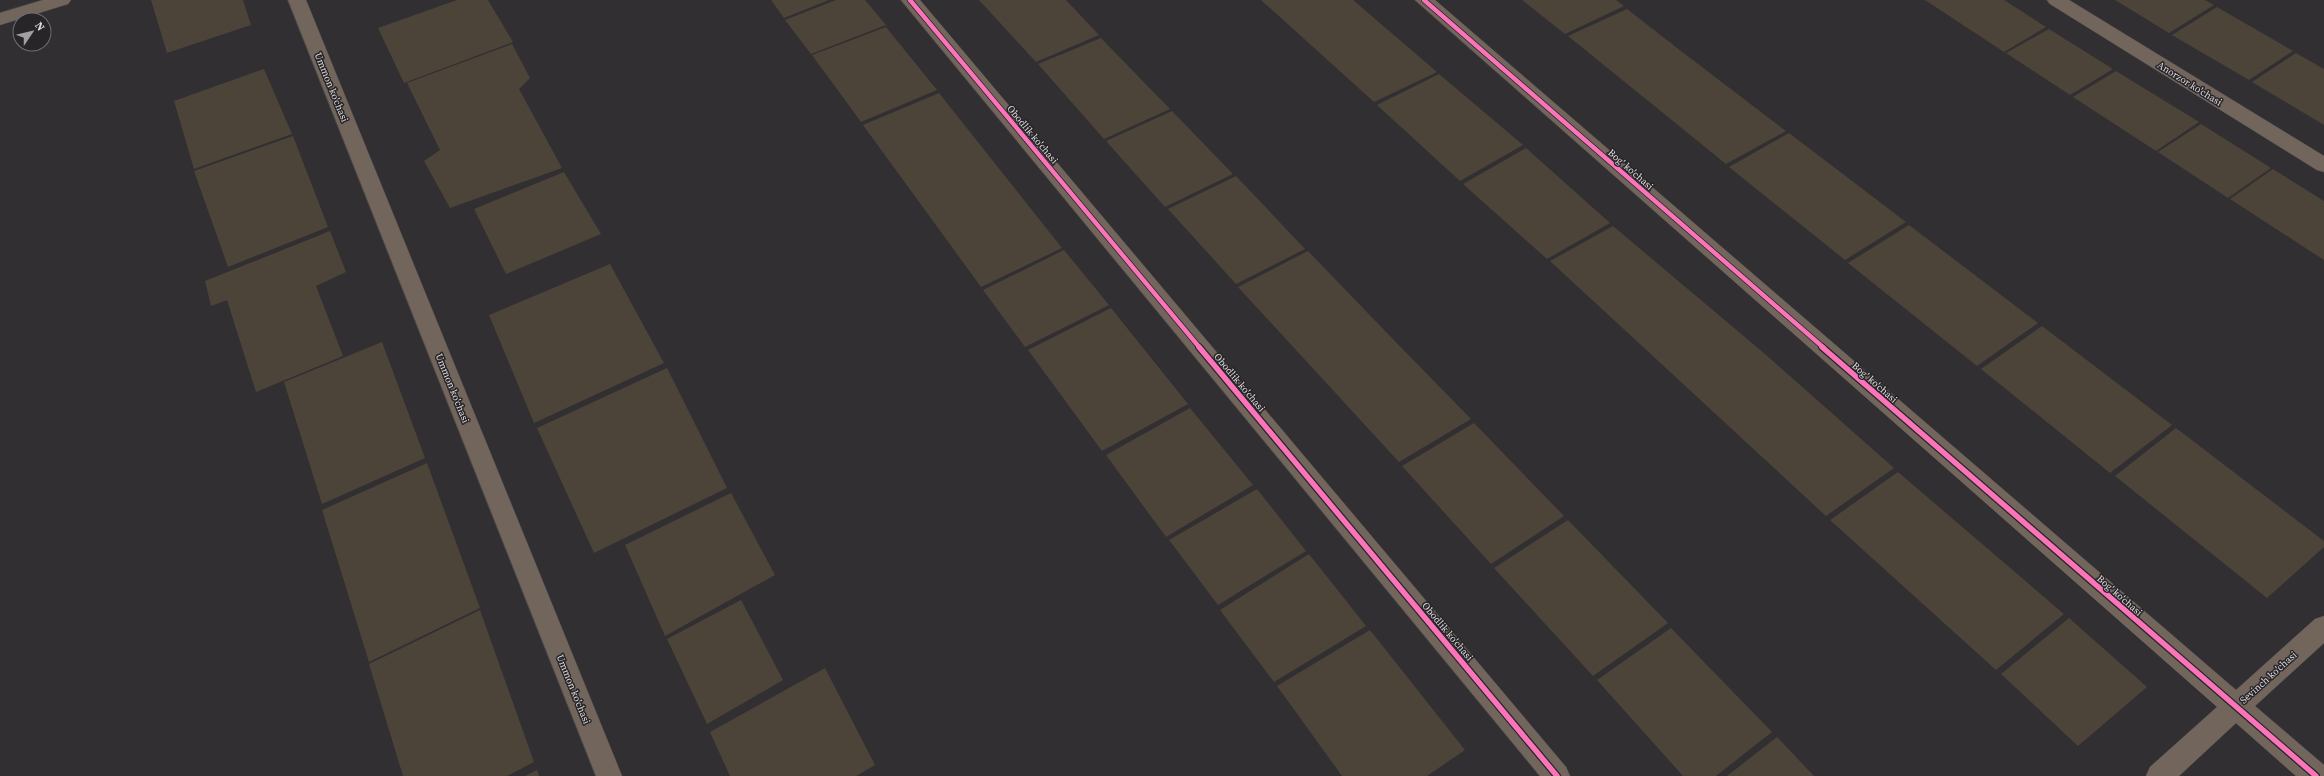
<svg xmlns="http://www.w3.org/2000/svg" width="2324" height="776" viewBox="0 0 2324 776" font-family="'Source Serif 4',serif">
	<style>
		.building { fill: #4c4439 }
		.lines { fill: none; stroke-linecap: round; stroke-linejoin: round }
		.minor-casing { stroke: #4d4b4d; stroke-width: 1 }
		.minor { fill: #72655c; fill-rule: evenodd }
		.cycleway-far1-casing { stroke: #282529; stroke-width: 6 }
		.cycleway-casing { stroke: #282529; stroke-width: 8 }
		.cycleway-far1 { stroke: #fb73b8; stroke-width: 4.5 }
		.cycleway { stroke: #fb73b8; stroke-width: 5.5 }
		.labels { text-anchor: middle; stroke-width: 3; stroke-linejoin: round; paint-order: stroke }
		.street-label { font-size: 10px; fill: #dddbde; stroke: #282529 }
	</style>
	<rect width="100%" height="100%" fill="#312f32"/>
	<path class="building" d="M151,0H243L251,25L167,53Z
		M457,0H488L513,42L404,83L378,28Z
		M771,0H829L784,18Z
		M836,0H865L886,25L811,54L785,20Z
		M979,0H1066L1099,35L1036,62Z
		M1261,0H1353L1437,72L1374,102Z
		M1522,0H1616L1624,6L1565,34Z
		M1925,0H2004L2046,27L2004,52Z
		M2115,0H2205L2214,5L2169,33Z
		M2217,7L2293,51L2249,80L2172,35Z
		M1627,9L1681,51L1786,131L1726,164L1568,36Z
		M886,27L937,90L861,122L812,55Z
		M2049,29L2113,69L2070,95L2006,53Z
		M1101,38L1170,109L1104,139L1038,64Z
		M512,44L530,78L519,89L562,168L450,208L424,161L440,150L407,83Z
		M2296,53L2324,69V125L2252,82Z
		M264,69L292,134L194,169L174,101Z
		M2116,71L2199,122L2156,151L2073,97Z
		M1439,74L1523,145L1460,181L1377,105Z
		M939,93L1062,248L981,287L863,125Z
		M1172,111L1233,174L1165,207L1106,141Z
		M2201,124L2271,168L2228,198L2158,152Z
		M1789,133L1906,222L1845,260L1729,167Z
		M293,136L328,227L228,267L194,171Z
		M1526,148L1610,223L1547,259L1463,184Z
		M2273,169L2324,201V260L2230,199Z
		M564,172L601,234L506,274L474,209Z
		M1236,176L1305,249L1236,284L1168,209Z
		M1909,225L1963,266L2038,323L1977,366L1848,263Z
		M1613,226L1765,354L1894,468L1826,516L1550,261Z
		M330,231L346,272L316,286L343,356L256,392L227,300L211,306L205,281Z
		M1064,250L1109,305L1025,347L983,290Z
		M1308,251L1389,335L1471,419L1399,462L1238,287Z
		M610,264L664,363L534,423L489,315Z
		M1111,308L1188,404L1102,451L1028,350Z
		M2042,326L2172,425L2110,473L1981,369Z
		M382,342L425,458L322,504L284,382Z
		M667,368L727,488L594,553L537,428Z
		M1190,408L1253,485L1166,537L1106,455Z
		M1474,423L1564,516L1491,564L1402,466Z
		M2176,428L2324,541V547L2267,598L2115,476Z
		M427,463L480,608L369,662L322,510Z
		M1898,472L2064,614L1996,670L1830,520Z
		M1257,489L1306,551L1218,605L1169,540Z
		M731,493L775,575L665,636L625,545Z
		M1568,520L1668,623L1593,676L1494,568Z
		M1309,554L1366,626L1274,682L1220,610Z
		M741,600L783,680L707,724L667,639Z
		M480,610L534,762L507,776H403L369,664Z
		M2069,618L2147,687L2078,746L2001,674Z
		M1671,628L1772,732L1716,776H1683L1597,680Z
		M1370,630L1465,750L1427,776H1342L1277,686Z
		M825,668L875,765L856,776H730L710,732Z
		M1777,737L1814,776H1727Z
		M537,770L539,776H525Z"/>
	<g class="lines">
		<g class="minor-casing">
			<path id="minor" d="M43,0H71L68,4L0,25V13Z
				M288,0H306L622,776H596Z
				M901,0H920L1566,767L1570,776H1540Z
				M1415,0H1435L2236,690L2315,619L2324,616V643L2255,706L2324,765V776H2296L2236,723L2179,776H2146L2150,767L2217,707Z
				M2047,0H2069L2324,156V172L2317,170L2050,4Z"/>
		</g>
		<use href="#minor" class="minor"/>
		<g class="cycleway-far1-casing">
			<path id="cycleway-far1" d="M910,0L1200,348
				M1424,0L1824,348"/>
		</g>
		<g class="cycleway-casing">
			<path id="cycleway" d="M1199,347L1557,776
				M1822,347L2316,776"/>
		</g>
		<use href="#cycleway-far1" class="cycleway-far1"/>
		<use href="#cycleway" class="cycleway"/>
	</g>
	<g class="labels">
		<g class="street-label">
			<text transform="translate(2190 83) rotate(32)" y="4">Anorzor ko'chasi</text>
			<text transform="translate(332 87) rotate(68)" y="4">Ummon ko'chasi</text>
			<text transform="translate(1033 134) rotate(50)" y="4">Obodlik ko'chasi</text>
			<text transform="translate(1631 169) rotate(41)" y="4">Bog' ko'chasi</text>
			<text transform="translate(1240 382) rotate(50)" y="4">Obodlik ko'chasi</text>
			<text transform="translate(1875 382) rotate(41)" y="4">Bog' ko'chasi</text>
			<text transform="translate(453 388) rotate(68)" y="4">Ummon ko'chasi</text>
			<text transform="translate(2120 595) rotate(41)" y="4">Bog' ko'chasi</text>
			<text transform="translate(1448 631) rotate(50)" y="4">Obodlik ko'chasi</text>
			<text transform="translate(2268 677) rotate(-42)" y="4">Sevinch ko'chasi</text>
			<text transform="translate(574 689) rotate(68)" y="4">Ummon ko'chasi</text>
		</g>
	</g>
	<g transform="translate(32 32) rotate(55)"><circle r="19" fill="#282529" stroke="#706e71"/>
	<path d="M0-3L7 15L0 10L-7 15Z" fill="#a19fa2"/>
	<text y="-6" font-size="11" font-weight="bold" text-anchor="middle" fill="#dddbde">N</text>
	</g>
</svg>
